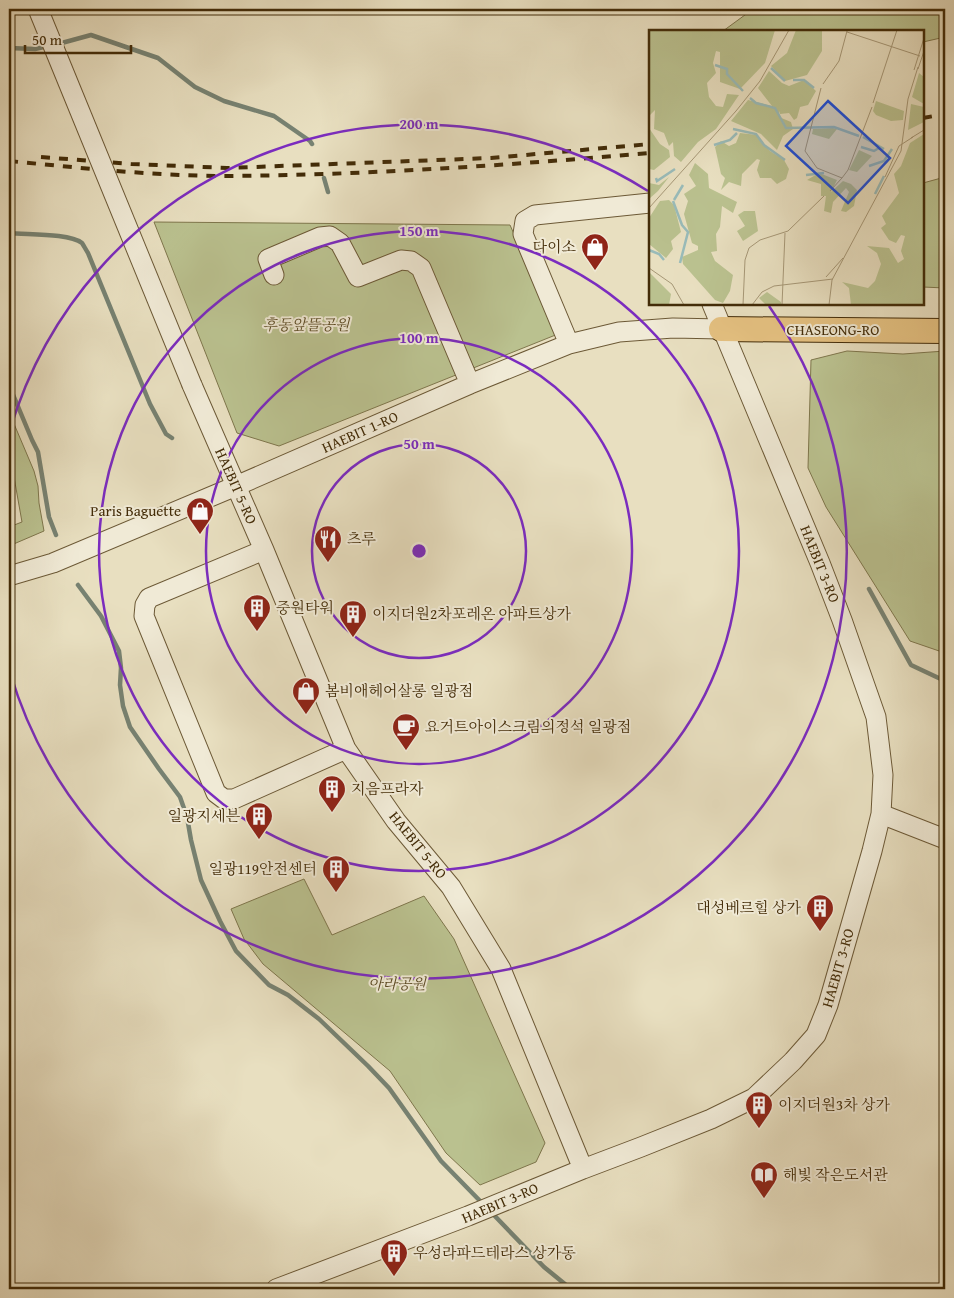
<svg xmlns="http://www.w3.org/2000/svg" width="954" height="1298" viewBox="0 0 954 1298" font-family="'Gentium Book Plus','Noto Serif KR',serif">
	<style>
		.green { fill: #bac18f; stroke: #7e764c }
		.lines { fill: none; stroke-linecap: round; stroke-linejoin: round }
		.stream { stroke: #778272; stroke-width: 4.5 }
		.minor-casing { stroke: #6c5936; stroke-width: 21 }
		.major-casing { stroke: #432c08; stroke-width: 26 }
		.minor { stroke: #f0ead6; stroke-width: 19 }
		.major { stroke: #e4c080; stroke-width: 24 }
		.rail { stroke: #432c08; stroke-width: 4; stroke-dasharray: 9 9; stroke-linecap: butt }
		.minor-bridge-casing { stroke: #6c5936; stroke-width: 21; stroke-linecap: butt }
		.minor-bridge { stroke: #f0ead6; stroke-width: 19 }
		.ring { fill: none; stroke: #7b2cbf; stroke-width: 2.5 }
		.labels { text-anchor: middle; stroke-width: 4; stroke-linejoin: round; paint-order: stroke }
		.poi-label { font-size: 15px; fill: #432c08; stroke: #f0ead6; text-anchor: start }
		.park-label { font-size: 15px; font-style: italic; fill: #5b4a23; stroke: #f0ead6 }
		.street-label { font-size: 15px; fill: #432c08; stroke: #f0ead6 }
		.inset-river { fill: none; stroke: #99bbb9; stroke-width: 2.5 }
		.inset-road { fill: none; stroke: #a69776; stroke-width: 1 }
		.view { fill: #1d4ed8; fill-opacity: 0.15; stroke: #1d4ed8; stroke-width: 2.5 }
		.inset-edge { fill: none; stroke: #432c08; stroke-width: 2.5 }
		.centre { fill: #7b2cbf; stroke: #f0ead6; stroke-width: 2.5 }
		.ring-label { font-size: 15px; text-anchor: middle; font-weight: bold; fill: #7b2cbf; stroke: #f0ead6; stroke-width: 4; stroke-linejoin: round; paint-order: stroke }
	</style>
	<rect width="100%" height="100%" fill="#e8dfc0"/>
	<filter id="stains"><feTurbulence type="fractalNoise" baseFrequency=".004" numOctaves="4"/><feColorMatrix values="0 0 0 0 .2 0 0 0 0 .09 0 0 0 0 .02 0 0 0 .5 -.17"/></filter>
	<radialGradient id="worn" r=".72"><stop offset=".6" stop-color="#630" stop-opacity="0"/><stop offset="1" stop-color="#630" stop-opacity=".3"/></radialGradient>
	<path class="green" d="M751,9H945V37L923,42V31H723L749,12Z
		M945,177V288L923,287V183Z
		M154,222L510,225L558,334L279,446L237,433Z
		M847,351L903,354L945,351V653L910,641L826,507L808,468L811,360Z
		M9,412L34,471L38,486L39,503L44,531L9,546V527L22,522L14,477L9,466Z
		M304,879L332,935L424,896L454,939L545,1143L536,1162L480,1185L446,1153L390,1071L263,964L244,939L231,909Z"/>
	<g class="lines">
		<path class="stream" d="M58,44L91,35L158,58L195,87L224,101L274,116L310,141L312,144
			M9,48L35,49L48,46
			M324,178L328,192
			M9,233C26,235 69,233 82,243C84,246 86,250 88,253L150,404L166,434L172,438
			M9,385L32,440L38,452L49,517L56,535
			M78,585L101,616L119,651L121,668L120,685L123,706L130,727L159,769L180,797L187,817L191,840L201,880L220,921L236,951L269,985L288,995L319,1019L368,1066L389,1088L441,1161L484,1205
			M869,589L911,665L945,681
			M491,1212L544,1267L571,1289"/>
		<g class="minor-casing">
			<path id="minor" d="M274,275L268,259L320,237L330,236L340,243L358,277L401,260L411,261L421,268L470,384
				M569,344L523,234L525,221L535,215L650,203
				M192,385L264,550L346,749L396,821L451,887L501,969L583,1169
				M264,550L149,598L145,605L144,616L216,793L224,799H234L346,749
				M9,576L53,563L236,486L470,384L569,344L619,332L673,328L721,329
				M881,814L945,839
				M276,1289L468,1216L583,1169L641,1147L711,1119L754,1098L793,1061L816,1035L828,1005L872,851L881,814L883,775L876,717L842,620L820,563L712,304"/>
		</g>
		<g class="major-casing">
			<path id="major" d="M721,329L945,331"/>
		</g>
		<use href="#minor" class="minor"/>
		<use href="#major" class="major"/>
		<path class="rail" d="M923,118L945,114
			M41,157L131,164L227,168L491,158L650,144
			M9,161C82,168 154,176 227,176C369,175 510,165 650,153"/>
		<g class="minor-bridge-casing">
			<path id="minor-bridge" d="M38,9L192,385"/>
		</g>
		<use href="#minor-bridge" class="minor-bridge"/>
	</g>
	<g class="ring">
		<circle cx="419" cy="551" r="107"/>
		<circle cx="419" cy="551" r="213"/>
		<circle cx="419" cy="551" r="320"/>
		<path d="M10 430A427 427 0 0 1 648 191M769 306A427 427 0 1 1 10 672"/>
	</g>
	<defs>
		<g id="shop-pin" transform="scale(1.4375)"><path d="M0 17L-7.5 6A9.5 9.5 0 1 1 7.5 6Z" fill="#8f2418" stroke="#f0ead6"/><path d="M-5-2.5h2.3a2.7 3.5 0 0 1 5.4 0H5L5.5 6h-11ZM-1.5-2.5h3a1.5 2.3 0 0 0-3 0Z" fill="#fff"/></g>
		<g id="restaurant-pin" transform="scale(1.4375)"><path d="M0 17L-7.5 6A9.5 9.5 0 1 1 7.5 6Z" fill="#8f2418" stroke="#f0ead6"/><path d="M-5-6h1v4h1v-4h1v4h1v-4h1v5L-1.5 .5V6h-2V.5L-5-1ZM5-6V6H3V1.5H1.5Q1.5-4 5-6Z" fill="#fff"/></g>
		<g id="building-pin" transform="scale(1.4375)"><path d="M0 17L-7.5 6A9.5 9.5 0 1 1 7.5 6Z" fill="#8f2418" stroke="#f0ead6"/><path d="M-4-6H4V6H1V3H-1V6H-4ZM-2.5-4.3h1.7v1.8h-1.7ZM.8-4.3h1.7v1.8H.8ZM-2.5-1h1.7V.8h-1.7ZM.8-1h1.7V.8H.8Z" fill="#fff"/></g>
		<g id="cafe-pin" transform="scale(1.4375)"><path d="M0 17L-7.5 6A9.5 9.5 0 1 1 7.5 6Z" fill="#8f2418" stroke="#f0ead6"/><path d="M-5.5-4.5H6V0H3Q3 3.5 0 3.5H-2.5Q-5.5 3.5-5.5 0ZM3-3.2v2h1.7v-2ZM-6 4.5H4V6H-6Z" fill="#fff"/></g>
		<g id="library-pin" transform="scale(1.4375)"><path d="M0 17L-7.5 6A9.5 9.5 0 1 1 7.5 6Z" fill="#8f2418" stroke="#f0ead6"/><path d="M-6-4Q-3-5.5-.7-3.5V5Q-3 3-6 4ZM6-4Q3-5.5 .7-3.5V5Q3 3 6 4Z" fill="#fff"/></g>
	</defs>
	<g fill-rule="evenodd">
		<use href="#shop-pin" x="595" y="247"/>
		<use href="#shop-pin" x="200" y="511"/>
		<use href="#restaurant-pin" x="328" y="539"/>
		<use href="#building-pin" x="257" y="608"/>
		<use href="#building-pin" x="353" y="614"/>
		<use href="#shop-pin" x="306" y="691"/>
		<use href="#cafe-pin" x="406" y="727"/>
		<use href="#building-pin" x="332" y="789"/>
		<use href="#building-pin" x="259" y="816"/>
		<use href="#building-pin" x="336" y="869"/>
		<use href="#building-pin" x="820" y="908"/>
		<use href="#building-pin" x="759" y="1105"/>
		<use href="#library-pin" x="764" y="1175"/>
		<use href="#building-pin" x="394" y="1253"/>
	</g>
	<g class="labels">
		<g class="poi-label">
			<text x="576" y="252" text-anchor="end">다이소</text>
			<text x="181" y="516" text-anchor="end">Paris Baguette</text>
			<text x="347" y="544">츠루</text>
			<text x="276" y="613">중원타워</text>
			<text x="372" y="619">이지더원2차포레온 아파트상가</text>
			<text x="325" y="696">봄비애헤어살롱 일광점</text>
			<text x="425" y="732">요거트아이스크림의정석 일광점</text>
			<text x="351" y="794">지음프라자</text>
			<text x="240" y="821" text-anchor="end">일광지세븐</text>
			<text x="317" y="874" text-anchor="end">일광119안전센터</text>
			<text x="801" y="913" text-anchor="end">대성베르힐 상가</text>
			<text x="778" y="1110">이지더원3차 상가</text>
			<text x="783" y="1180">해빛 작은도서관</text>
			<text x="413" y="1258">우성라파드테라스 상가동</text>
		</g>
		<g class="park-label">
			<text x="306" y="330">후동앞뜰공원</text>
			<text x="397" y="989">아라공원</text>
		</g>
		<g class="street-label">
			<text x="833" y="335">CHASEONG-RO</text>
			<text transform="translate(360 432) rotate(-24)" y="5">HAEBIT 1-RO</text>
			<text transform="translate(236 486) rotate(66)" y="5">HAEBIT 5-RO</text>
			<text transform="translate(820 564) rotate(68)" y="5">HAEBIT 3-RO</text>
			<text transform="translate(418 845) rotate(51)" y="5">HAEBIT 5-RO</text>
			<text transform="translate(838 968) rotate(-74)" y="5">HAEBIT 3-RO</text>
			<text transform="translate(500 1203) rotate(-23)" y="5">HAEBIT 3-RO</text>
		</g>
	</g>
	<g transform="translate(649 30)">
		<rect width="275" height="275" fill="#e8dfc0"/>
		<path d="M0,0H126L116,33L91,59L71,52V22L67,21L64,33L67,43L58,53L60,67L67,76L74,77L78,64L90,65L67,99L49,112L32,132L25,126L24,112L20,116L15,103L5,99L6,80L0,86ZM147,0H173V21L158,45L136,51L122,36L138,23ZM120,41L133,53L140,56L155,50L167,61L159,75L151,77L148,88L145,90L140,83L131,84L130,81V87L142,92L144,99L134,106L128,120L112,104L82,91L99,70L123,76L109,58ZM270,43L275,47V74L263,67ZM227,71L255,81L254,90L242,91L227,85L224,81ZM262,74L275,77V92L259,100ZM0,98L11,114L20,120L21,127L5,140L0,139ZM164,99L184,98L188,99L180,109L163,104ZM91,103L108,105L121,121L135,130L140,139L137,149L128,154L122,148H111L108,140L111,130L108,129L93,144L92,156L80,152L72,160L76,148L72,144L66,117L72,111L80,116L87,113ZM275,104V275H202L200,258L193,252L219,258L226,251L232,234L228,223L218,216L240,218L249,233L255,229L252,221L256,206L252,205L247,213L240,210L232,198L237,194L233,186L250,163L245,144L252,136L261,113ZM210,120L223,126L208,142L200,140ZM46,133L59,144L60,158L88,172L84,183L73,176L71,197L67,204L68,221L62,222L66,231L84,245L81,261L74,273L66,270L34,234L33,227L49,220V216L43,213L35,184L39,171L35,164L47,156L40,145ZM170,143L188,150L182,162L194,151L202,154L208,160L205,176L197,182L192,181L200,162L197,158L184,172L182,183L175,181L177,166H172V154L158,150ZM20,147L9,161L0,169V153L10,155ZM20,170L25,175L32,202L22,211L24,219L17,228L0,214V188L11,171ZM95,181H106L109,201L94,211L88,201L96,196L89,185ZM0,242L22,264L20,275H0ZM118,262L132,272V275H117L110,268Z" fill="#bac18f"/>
		<path class="inset-river" d="M66,35L78,39V44L94,61M122,38L136,51M144,50H155L165,58M101,68L107,73L126,78L137,98L185,97L210,106M84,99L107,104L115,115L136,130M214,107L235,119M65,115L81,110L88,103M212,117L225,121L230,118M220,136L235,131L243,119M157,145L175,143M7,148L8,151L26,139M226,164L235,146M25,170L34,155M24,171L33,195L39,202L31,233M0,220L10,224L15,230"/>
		<path class="inset-road" d="M198,2L271,26M269,39L275,21M265,40L275,8M174,54L190,31L198,1M172,58L156,121L168,138L193,148L199,140L223,77M224,73L248,0M262,108L275,100M236,147L250,116L264,107M181,161L193,148M0,178L87,81L111,51L140,0M0,238L23,254L35,275M177,247L194,228M94,275L96,230L100,218L111,210L139,201L175,166M103,275L113,262L125,256L184,249M133,275L136,203M180,275L183,250L252,121L259,69L269,37"/>
		<path class="view" d="M179,71L241,128L199,173L137,116Z"/>
		<rect width="275" height="275" class="inset-edge"/>
	</g>
	<circle cx="419" cy="551" r="8" class="centre"/>
	<g class="ring-label">
		<text x="419" y="129">200 m</text>
		<text x="419" y="236">150 m</text>
		<text x="419" y="343">100 m</text>
		<text x="419" y="449">50 m</text>
	</g>
	<rect width="954" height="1298" fill="none" stroke="#e8dfc0" stroke-width="30"/>
	<rect x="10" y="10" width="934" height="1278" fill="none" stroke="#432c08" stroke-width="2.5"/>
	<rect x="15" y="15" width="924" height="1268" fill="none" stroke="#432c08"/>
	<path d="M25 45v8h106v-8" fill="none" stroke="#432c08" stroke-width="2.5"/>
	<text x="32" y="45" font-size="15" fill="#432c08" stroke="#f0ead6" stroke-width="4" paint-order="stroke">50 m</text>
	<rect width="100%" height="100%" filter="url(#stains)"/>
	<rect width="100%" height="100%" fill="url(#worn)"/>
</svg>
